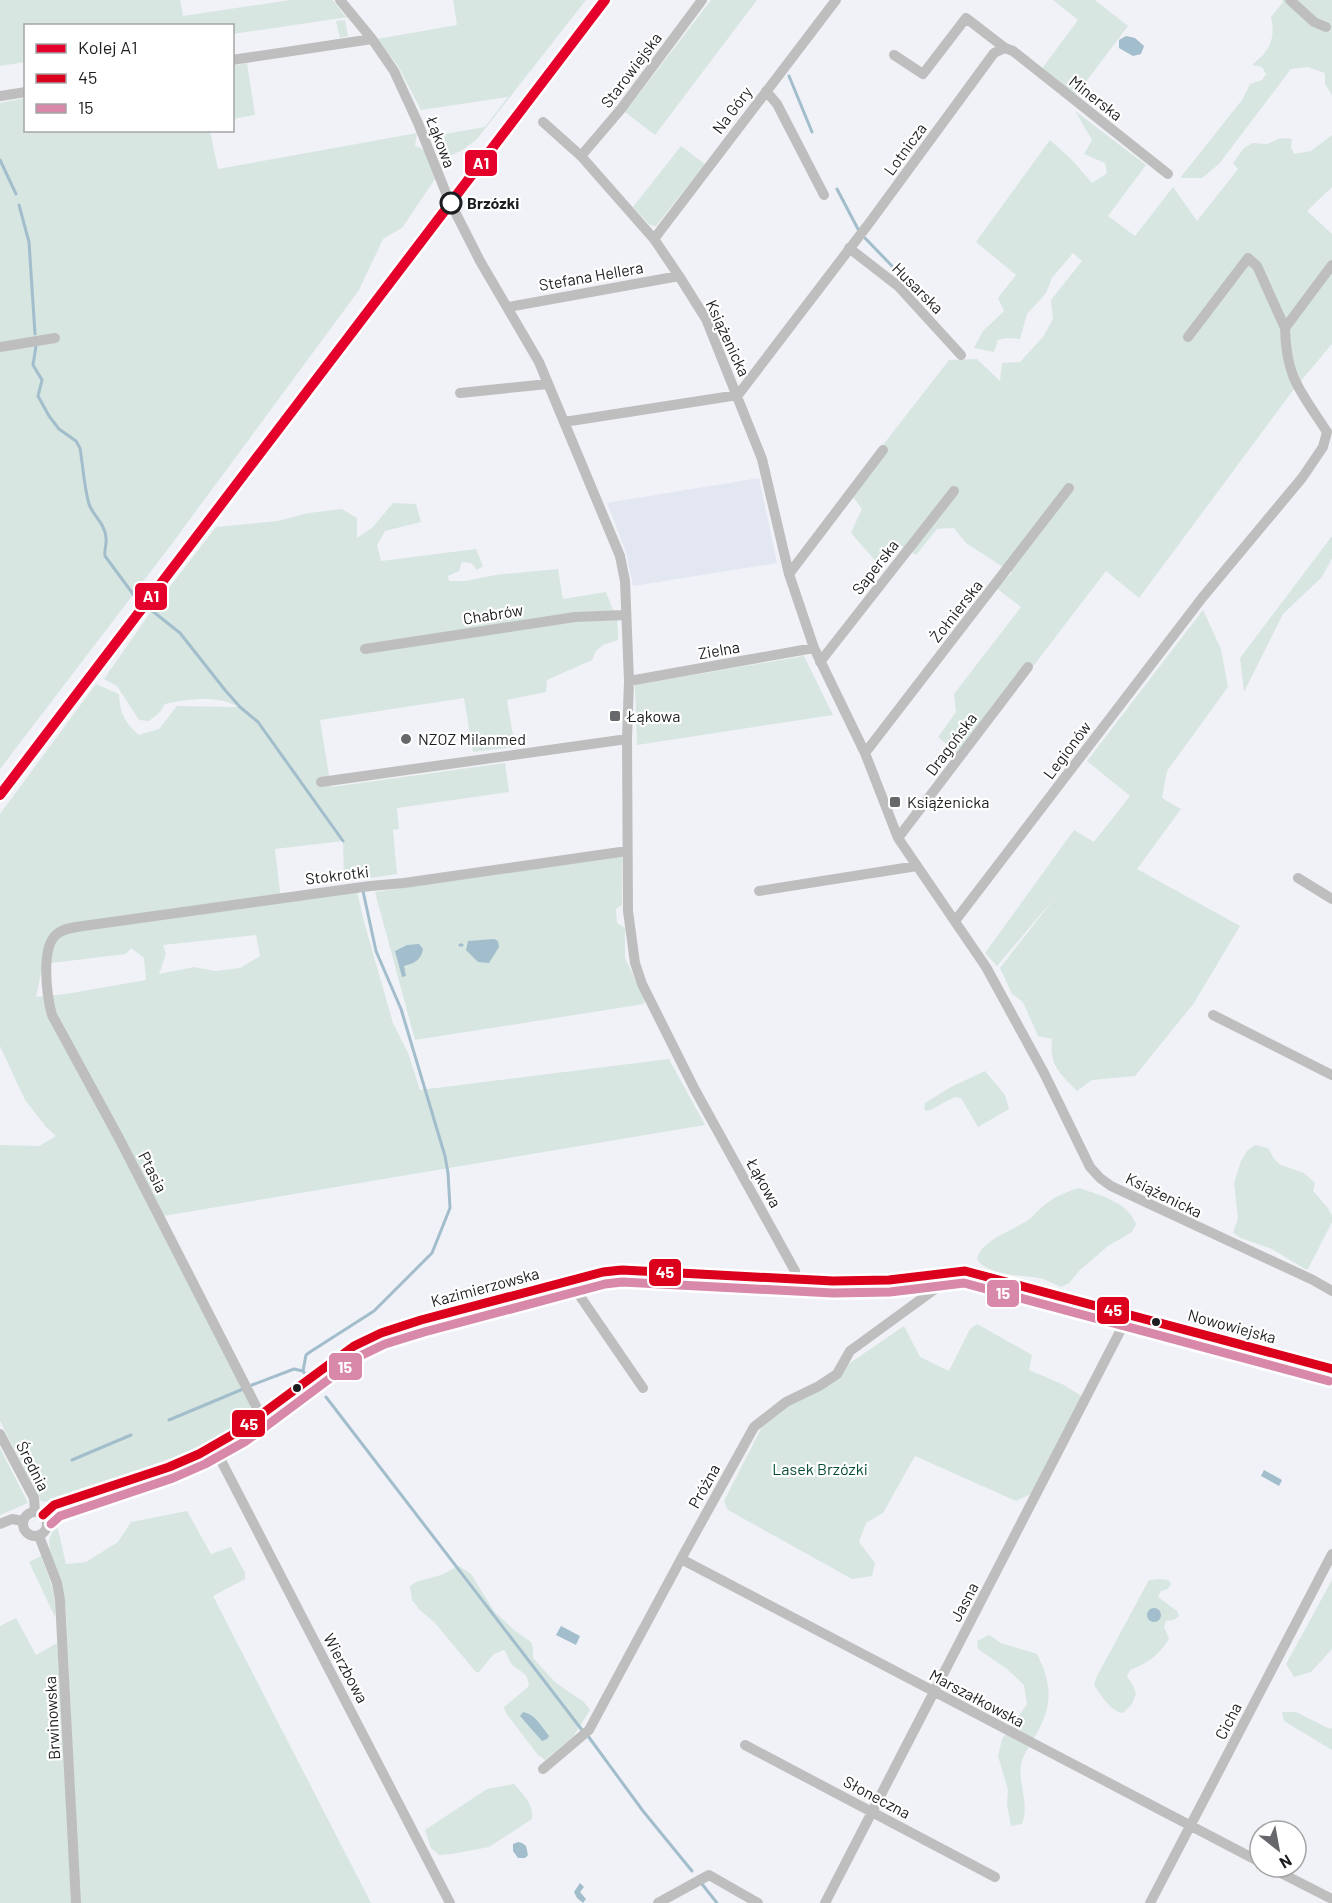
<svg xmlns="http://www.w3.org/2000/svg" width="1332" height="1903" viewBox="0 0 1332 1903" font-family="Barlow,sans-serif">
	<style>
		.built { fill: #e2e7f2 }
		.green { fill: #d7e6e1; fill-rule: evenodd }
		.water { fill: #a2bdcb }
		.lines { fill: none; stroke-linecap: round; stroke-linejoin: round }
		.stream { stroke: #a2bdcb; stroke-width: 3 }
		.minor { stroke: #bfbebf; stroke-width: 10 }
		.bus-1-casing { stroke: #fff; stroke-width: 14 }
		.bus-2-casing { stroke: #fff; stroke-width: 14 }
		.bus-1 { stroke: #db011c; stroke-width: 9 }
		.bus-2 { stroke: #d888a8; stroke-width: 9 }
		.rail-1-casing { stroke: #fff; stroke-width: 15 }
		.rail-1 { stroke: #e4002b; stroke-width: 10 }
		.stop-dot { fill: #fff; stroke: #1c1d20; stroke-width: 3 }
		.poi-dot { fill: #66686b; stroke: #fff; stroke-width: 2 }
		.bus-dot { fill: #1c1d20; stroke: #fff; stroke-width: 2 }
		.labels { text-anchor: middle; stroke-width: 4.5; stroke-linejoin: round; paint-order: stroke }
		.street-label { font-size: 16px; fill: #1c1d20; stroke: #fff }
		.stop-label { font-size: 16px; font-weight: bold; fill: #1c1d20; stroke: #fff; text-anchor: start }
		.poi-label { font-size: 16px; fill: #1c1d20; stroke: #fff; text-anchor: start }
		.park-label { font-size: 16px; fill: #084e34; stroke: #fff }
		.line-badge { stroke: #fff; stroke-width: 2 }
		.badge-label { font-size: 16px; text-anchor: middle; font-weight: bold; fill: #fff }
	</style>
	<rect width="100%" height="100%" fill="#f0f2f7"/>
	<path class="built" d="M759,478L777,563L633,586L626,552L607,503Z"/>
	<path class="green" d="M0,0H180L183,16L290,0H333L344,15L348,17L233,34L232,26H26L25,62L0,66Z
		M453,0H586L477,139L461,151L449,156L439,151L433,136L485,127L508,97L421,110L398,66L377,39L457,25Z
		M711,0H757L655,135L625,112Z
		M1053,0H1095L1128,26L1076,95L1041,70L1078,20Z
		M1282,0H1332V95L1325,84V73L1308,67L1291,69L1219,164L1202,178H1180L1242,100L1250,84L1262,80L1266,74L1262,67L1252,65C1269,51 1276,40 1271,17L1283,2Z
		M345,20L348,36L340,38L336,21Z
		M247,63L255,115L233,119V66Z
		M25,98L26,130L210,131L218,169L417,133L415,146C429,148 431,167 435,179L402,228L383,239L359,290L168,549L0,769V103Z
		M1075,111L1146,165L1108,216L1135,236L1173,187L1197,221L1238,169L1233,163L1244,148L1252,143L1267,144L1281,138L1292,139L1291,147L1294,154L1311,151L1332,135V187L1307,211L1332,234V344L1294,389L1139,598L1106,571L963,758L938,737L956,712L954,694L1021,607L995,587L1012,573L966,543L954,528L937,529L916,555L897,543L880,566L851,533L862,509L848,490L949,360L977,359L1000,381L1002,363L1020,362L1043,337L1053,319L1051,300L1082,261L1073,253L1052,278L1046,293L1027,314L1020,339L1006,338L998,340L994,352L974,348L983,331L1004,311L998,298L1016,275L976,242L1050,140L1071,159L1092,183L1107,173L1105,163L1084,154L1092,140Z
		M681,146L705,164L656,226L650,225L633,207Z
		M393,503L416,504L421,522L385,531L377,545L381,561L476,549L483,566L477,570L471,563L462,562L459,571L448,576L449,581H465L495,575L558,569L563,599L606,592L613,610H617L618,640L603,645L596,651L592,660L547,680L546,692L507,700L515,747L473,752L464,698L320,720L331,787L505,763L509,792L397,808L399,829L393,830L397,874L344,882L343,841L275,849L280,892L284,901L357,891L364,922L393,1023L408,1053L420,1090L669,1059L705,1125L163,1216L251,1404L248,1415L213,1440L175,1457L48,1502L41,1501L0,1421V1145L39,1146L56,1136L46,1127L25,1100L0,1046V814L96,684L119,694C120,713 124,722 139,735L159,729L177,706L238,707C219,695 187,699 165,704L160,712L149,721L139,720L117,686L104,679L155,606L216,527L278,521L309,513L342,509L357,518V538L372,528ZM256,935L260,956L240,968L215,971L194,967L159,974L166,954L163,945ZM131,948L144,958L146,980L66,994L36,997L43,964L126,954Z
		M1332,536V558L1322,577L1283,614L1244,692L1240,658Z
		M1203,610L1221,649L1228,687L1167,771L1162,798L1181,809L1137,869L1240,926L1194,1003L1135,1076L1092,1080L1077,1091C1060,1073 1049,1066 1052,1039L1038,1036L1023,1002L1012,994L1000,968L1056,896L997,966L985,953L1074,830L1094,842L1130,796L1087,761Z
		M804,656L833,715L637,745L635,685Z
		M618,855L622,858V905L616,909L617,923L625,928V958L645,1000L644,1004L415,1040L375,892Z
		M985,1071L1005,1095L1009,1109L978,1127L961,1098L955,1097L930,1110L926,1111L924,1108L925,1103L951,1087Z
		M1255,1145L1268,1148L1275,1160L1281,1165L1304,1173L1315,1183L1313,1191L1327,1207L1332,1215V1222L1308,1269H1305L1272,1249L1241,1238L1233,1233L1238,1218L1234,1183L1241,1161L1247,1151Z
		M1080,1188C1100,1196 1127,1201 1136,1224L1132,1232L1108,1246L1080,1270L1069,1283L1061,1287C1054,1284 1046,1279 1039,1278C1022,1275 987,1276 977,1259C982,1239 1013,1231 1028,1220C1034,1216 1037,1211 1042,1207C1052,1198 1067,1191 1080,1188Z
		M977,1324L1032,1355L1029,1370L1062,1384L1085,1398L1035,1492L1016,1501L915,1456L883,1513L866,1523L859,1542L875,1563L872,1576L852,1579L728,1510L724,1501L765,1421L904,1326L920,1357L949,1371L970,1329Z
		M0,1448L28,1503L0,1515Z
		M187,1511L211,1554L231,1547L245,1573V1579L213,1596L371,1903H80L66,1611C64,1588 51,1565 49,1542C49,1537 55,1529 57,1525L66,1564L86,1562L118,1542L131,1522Z
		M41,1556C48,1575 58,1596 55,1617L29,1562Z
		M459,1566L471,1574L494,1611L514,1630L531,1642L533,1647V1658L556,1683L584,1702L590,1710L573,1737L545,1760L538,1755L506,1713L504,1707L529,1686C527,1669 520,1674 511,1663C508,1659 508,1654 504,1650L494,1654L478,1673L475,1671L435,1623L420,1610L412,1600L410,1586L416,1582L441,1575Z
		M1160,1579L1168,1580L1171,1584L1168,1589L1161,1591L1158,1597L1177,1611L1179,1616L1174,1620L1166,1621L1164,1627L1169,1639C1158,1656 1148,1663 1130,1670L1127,1677L1133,1685L1136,1694L1132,1704L1123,1713C1110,1711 1101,1695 1094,1685L1097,1676L1149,1580Z
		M1332,1580V1649L1311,1672L1294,1677L1286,1664Z
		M16,1618L36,1655L57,1643L63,1708L71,1903H0V1626Z
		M989,1635L1001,1643L1037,1654C1054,1688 1052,1708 1033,1740C1029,1747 1022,1757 1021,1765C1018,1785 1030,1804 1022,1824L1011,1826L1007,1805L1008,1790L998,1756L1002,1739L1027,1704L1024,1685L1007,1669L978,1649L977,1641Z
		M1282,1712H1296L1330,1729L1332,1728V1750L1284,1721Z
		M514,1784C523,1794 534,1805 532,1819L489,1847L452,1854L439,1855L431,1848L425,1830L487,1789Z"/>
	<path class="water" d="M1126,36L1135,38L1144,46L1141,54L1133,56L1119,48V40Z
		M494,939L498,941L499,947L489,963L478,962L466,950L468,941Z
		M419,944L423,949C421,960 415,963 404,966L406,976L402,977L395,951L407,945Z
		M1264,1470L1282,1480L1279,1486L1261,1476Z
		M1147 1615a7 7 0 1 1 14 0a7 7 0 1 1-14 0Z
		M561,1626L580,1636L576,1645L556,1635Z
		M523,1712C535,1714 542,1727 549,1736L547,1739L542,1741L520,1716Z
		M518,1842L522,1843L526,1846L528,1855L525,1858H518L513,1851V1844Z
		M580,1883L584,1887L580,1892L586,1899L583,1903L577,1898L574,1892Z"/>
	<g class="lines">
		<path class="stream" d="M789,76L812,132
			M0,160L16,194
			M837,189L859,231
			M19,205L29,242L35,334
			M865,238L892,266
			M36,346L33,365L42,380L38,396L49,416L59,429L76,441L80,448C83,466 84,487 89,504C93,516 105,523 106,538C107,544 104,549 105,556L136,598L180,633L225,690L240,707L258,722L343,841
			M460,945H462
			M305,1374L303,1371L306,1355L310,1352L374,1311L432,1253L450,1208L448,1173L445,1156L401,1009L376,951L363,891
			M252,1385L294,1369L303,1371
			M326,1397L582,1730
			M169,1420L243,1389
			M72,1460L131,1435
			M588,1736L643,1811L692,1871
			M702,1884L717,1903"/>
		<path class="minor" d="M340,0L372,39L394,71L418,123L448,198L480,261L539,362L620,556L625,581L629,681L627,739L628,911L635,963L642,984L695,1090L795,1271V1279
			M1290,0L1314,22L1326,27
			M894,55L923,74L966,18L1005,48L1013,51L1168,174
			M232,60L372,39
			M766,91L777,104L824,195
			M0,96L26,92
			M543,122L581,156L654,239L679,276L706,319L762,459L789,574L814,648L865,753L898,838L986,967L1044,1073L1090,1167L1100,1178L1111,1186L1313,1280L1332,1291
			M581,156L621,109L702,0
			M654,239L836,0
			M849,248L898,286L961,355
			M508,307L679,276
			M1188,337L1248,258L1257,266L1285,328L1332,265
			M0,347L55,338
			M460,393L548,384
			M564,422L738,395L870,222L994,53L1005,48
			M789,574L883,450
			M365,649L575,617L626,615
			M820,662L954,491
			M629,681L814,648
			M865,753L1069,488
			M321,782L627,739
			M898,838L1028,667
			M1298,878L1332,899
			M759,891L917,866
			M955,921L1202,598L1302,478L1323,447L1327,432C1301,391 1286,379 1285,328
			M1213,1015L1332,1075
			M571,1279L575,1289L643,1388
			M261,1416L120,1140L52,1015C47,997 40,947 57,934C64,928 75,927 83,926L370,886L404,883L627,851
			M0,1434L34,1498L35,1512
			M214,1447L450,1903
			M23 1524a12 12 0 1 1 24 0a12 12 0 1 1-24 0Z
			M43,1515L54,1505L169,1467L199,1454L239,1431L354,1346L381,1333L421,1320L571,1279L603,1272L622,1270L833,1281L889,1280L965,1271L1332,1369
			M0,1524L12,1519L23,1521
			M39,1536L57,1583L60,1600L76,1903
			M681,1559L1260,1862
			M745,1745L995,1877
			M543,1769L589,1730L681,1559L754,1427L786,1402L819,1386L837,1374L850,1351L946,1281L950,1277V1272
			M1269,1867L1332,1899
			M658,1903L709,1875L758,1903
			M825,1903L1129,1314
			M1150,1903L1332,1554"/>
		<g class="bus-1-casing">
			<path id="bus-1" d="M43,1515L54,1505L169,1467L199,1454L239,1431L354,1346L381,1333L421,1320L603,1272L622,1270L833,1281L889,1280L965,1271L1332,1369"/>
		</g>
		<g class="bus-2-casing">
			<path id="bus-2" d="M51,1524L60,1516L173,1478L205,1464L246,1441L360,1356L385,1344L424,1332L605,1284L622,1282L833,1293L890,1292L964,1283L1329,1381"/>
		</g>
		<use href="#bus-1" class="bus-1"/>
		<use href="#bus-2" class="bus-2"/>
		<g class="rail-1-casing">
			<path id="rail-1" d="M0,795L605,0"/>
		</g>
		<use href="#rail-1" class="rail-1"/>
	</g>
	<circle class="stop-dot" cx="451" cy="203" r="10"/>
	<g class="poi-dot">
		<rect x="609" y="710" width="12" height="12" rx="3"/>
		<circle cx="406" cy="739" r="6"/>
		<rect x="889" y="796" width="12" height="12" rx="3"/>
	</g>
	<g class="bus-dot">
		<circle cx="1156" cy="1322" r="5"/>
		<circle cx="297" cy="1388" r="5"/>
	</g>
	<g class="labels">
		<g class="street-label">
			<text transform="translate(631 70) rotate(-53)" y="6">Starowiejska</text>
			<text transform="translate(1096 98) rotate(38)" y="6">Minerska</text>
			<text transform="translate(732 110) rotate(-53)" y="6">Na Góry</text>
			<text transform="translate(441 142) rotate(69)" y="6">Łąkowa</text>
			<text transform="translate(905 149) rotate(-54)" y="6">Lotnicza</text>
			<text transform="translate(591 276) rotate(-10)" y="6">Stefana Hellera</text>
			<text transform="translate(918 288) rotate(45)" y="6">Husarska</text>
			<text transform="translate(728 338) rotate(65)" y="6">Książenicka</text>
			<text transform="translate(875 567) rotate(-52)" y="6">Saperska</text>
			<text transform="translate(956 611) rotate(-52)" y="6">Żołnierska</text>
			<text transform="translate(493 614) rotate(-9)" y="6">Chabrów</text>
			<text transform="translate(719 650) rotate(-10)" y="6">Zielna</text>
			<text transform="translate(951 744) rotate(-53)" y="6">Dragońska</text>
			<text transform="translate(1067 750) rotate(-53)" y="6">Legionów</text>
			<text transform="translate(337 875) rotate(-7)" y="6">Stokrotki</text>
			<text transform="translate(153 1172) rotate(63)" y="6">Ptasia</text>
			<text transform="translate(764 1183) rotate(61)" y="6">Łąkowa</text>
			<text transform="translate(1164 1195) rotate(26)" y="6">Książenicka</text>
			<text transform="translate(485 1287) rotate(-15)" y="6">Kazimierzowska</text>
			<text transform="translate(1232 1326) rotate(15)" y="6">Nowowiejska</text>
			<text transform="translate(33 1466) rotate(63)" y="6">Średnia</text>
			<text transform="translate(704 1486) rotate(-61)" y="6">Próżna</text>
			<text transform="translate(964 1602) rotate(-62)" y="6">Jasna</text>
			<text transform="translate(346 1668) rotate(62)" y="6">Wierzbowa</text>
			<text transform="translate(977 1698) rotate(28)" y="6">Marszałkowska</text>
			<text transform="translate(52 1718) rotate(-93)" y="6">Brwinowska</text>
			<text transform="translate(1228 1721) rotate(-63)" y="6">Cicha</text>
			<text transform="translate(877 1797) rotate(28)" y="6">Słoneczna</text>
		</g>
		<g class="stop-label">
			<text x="467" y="209">Brzózki</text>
		</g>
		<g class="poi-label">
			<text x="627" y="722">Łąkowa</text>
			<text x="418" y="745">NZOZ Milanmed</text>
			<text x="907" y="808">Książenicka</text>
		</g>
		<g class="park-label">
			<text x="820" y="1475">Lasek Brzózki</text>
		</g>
	</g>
	<g class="line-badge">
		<rect x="464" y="149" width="34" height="28" rx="6" fill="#e4002b"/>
		<rect x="134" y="582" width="34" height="29" rx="6" fill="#e4002b"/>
		<rect x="648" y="1258" width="34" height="29" rx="6" fill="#db011c"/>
		<rect x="986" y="1279" width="34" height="29" rx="6" fill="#d888a8"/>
		<rect x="1096" y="1296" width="34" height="29" rx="6" fill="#db011c"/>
		<rect x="328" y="1352" width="35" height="29" rx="6" fill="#d888a8"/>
		<rect x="231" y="1409" width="35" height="29" rx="6" fill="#db011c"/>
	</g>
	<g class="badge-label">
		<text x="481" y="169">A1</text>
		<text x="151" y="602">A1</text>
		<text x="665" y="1278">45</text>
		<text x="1003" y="1299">15</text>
		<text x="1113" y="1316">45</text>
		<text x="345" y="1373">15</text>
		<text x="249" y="1430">45</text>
	</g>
	<rect x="24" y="24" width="210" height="108" fill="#ffffff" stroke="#a4a5a6" stroke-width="1.5"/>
	<rect x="36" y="44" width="30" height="9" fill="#e4002b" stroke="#a4a5a6" stroke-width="1.5"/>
	<text x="78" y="54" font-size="18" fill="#1c1d20">Kolej A1</text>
	<rect x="36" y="74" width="30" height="9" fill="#db011c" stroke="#a4a5a6" stroke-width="1.5"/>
	<text x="78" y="84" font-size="18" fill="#1c1d20">45</text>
	<rect x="36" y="104" width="30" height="9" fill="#d888a8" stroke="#a4a5a6" stroke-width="1.5"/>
	<text x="78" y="114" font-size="18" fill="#1c1d20">15</text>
	<g transform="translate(1278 1849) rotate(149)"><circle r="28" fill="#ffffff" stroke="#a4a5a6" stroke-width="1.5"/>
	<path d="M0-4.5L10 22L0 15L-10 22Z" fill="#66686b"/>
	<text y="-9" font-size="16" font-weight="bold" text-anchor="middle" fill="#1c1d20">N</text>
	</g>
</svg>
